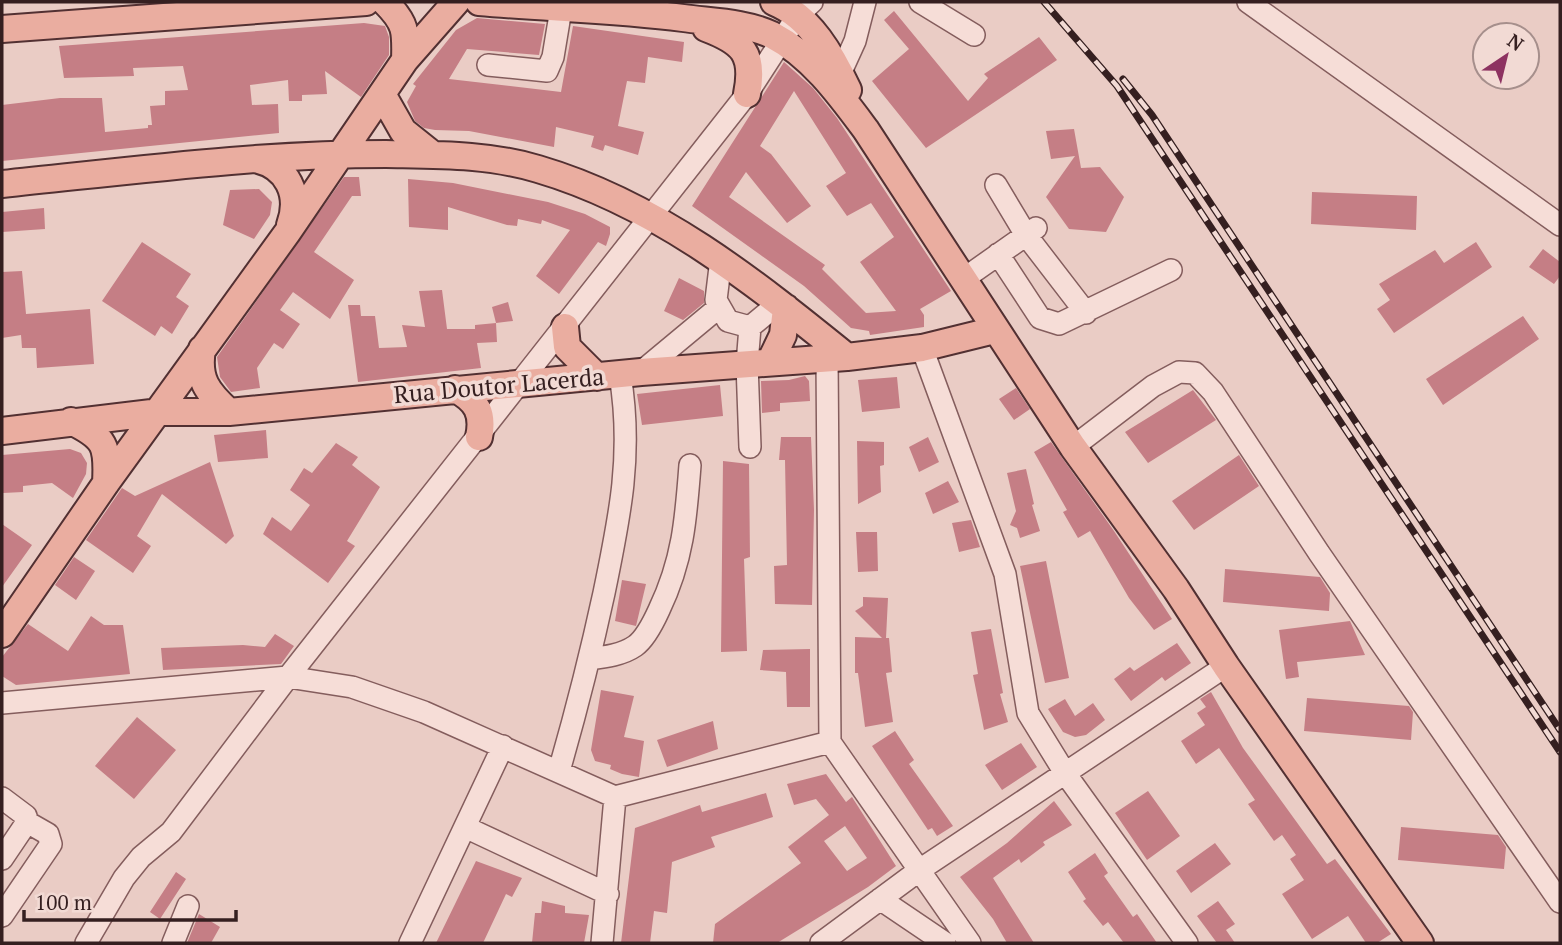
<svg xmlns="http://www.w3.org/2000/svg" width="1562" height="945" viewBox="0 0 1562 945" font-family="'PT Serif',serif">
	<style>
		.building { fill: #c57e85; fill-rule: evenodd }
		.lines { fill: none; stroke-linecap: round; stroke-linejoin: round }
		.minor-casing { stroke: #845d5d; stroke-width: 24 }
		.major-casing { stroke: #523032; stroke-width: 30 }
		.minor { stroke: #f6ddd7; stroke-width: 21 }
		.major { stroke: #eaada0; stroke-width: 26 }
		.rail-casing { stroke: #351f20; stroke-width: 7 }
		.rail { stroke: #f2dad4; stroke-width: 4.5; stroke-dasharray: 13; stroke-linecap: butt }
		.labels { text-anchor: middle; stroke-width: 7; stroke-linejoin: round; paint-order: stroke }
		.street-label { font-size: 24px; fill: #351f20; stroke: #f2dad4 }
	</style>
	<rect width="100%" height="100%" fill="#eaccc5"/>
	<path class="building" d="M894,11L968,101L988,78L984,74L1039,37L1057,60L926,148L872,81L909,49L884,20Z
		M477,18L545,24L539,55L467,49L449,79L561,92L573,26L684,42L682,62L648,57L645,83L627,81L618,126L644,132L638,155L605,145L603,151L591,147L594,136L556,127L554,147L469,131L435,130L424,128L415,121L407,102L416,86L413,84L456,30Z
		M364,23L385,26L389,37V55L361,97L325,71L327,94L302,95V101H289L288,80L250,85L252,105L278,104L279,133L2,161V105L60,98H102L105,132L148,128V125H152L150,106L165,105V91L188,90L183,66L133,68L134,76L64,78L59,46Z
		M784,62L813,88L837,118L951,291L920,309L924,315V327L870,335L869,331L851,328L804,286L692,206ZM794,91L846,173L826,186L847,216L871,203L894,237L860,262L896,311L866,313L822,269L825,265L729,197L746,172L787,223L811,206L771,154L760,146Z
		M1074,129L1081,168L1100,167L1124,197L1106,232L1069,229L1046,197L1075,156L1051,159L1046,131Z
		M344,177H359L361,196H352L314,252L354,280L330,319L293,292L280,310L300,324L283,349L274,343L257,368L260,388L231,392L220,377L217,357Z
		M408,179L453,183L548,202L585,214L610,227V234L606,246L598,242L559,294L536,276L570,230L542,220L541,224L518,219L517,226L507,225L448,207V230L409,227Z
		M259,189L272,202L270,215L254,239L223,225L230,190Z
		M1312,192L1417,196L1416,230L1311,224Z
		M44,208L45,229L2,232V212Z
		M142,242L191,274L176,297L189,306L172,334L161,326L155,336L102,301Z
		M1476,242L1492,267L1394,333L1377,309L1390,300L1379,284L1435,250L1444,263Z
		M1543,249L1560,262V276L1554,284L1529,267Z
		M22,271L26,314L90,309L94,364L37,368L36,348H22L21,335L2,338V272Z
		M679,278L704,291V303L683,320L664,311Z
		M442,290L447,329H475V325L496,323L497,342L477,343L481,368L358,382L348,305H360L361,316H375L379,348L407,347L402,325L425,327L419,291Z
		M508,302L513,321L496,323L492,307Z
		M1523,316L1539,339L1443,405L1426,379Z
		M805,376L809,381L810,401L780,403V411L762,413L761,381L789,380Z
		M897,377L900,408L862,412L858,380Z
		M720,385L723,416L642,425L637,394Z
		M1016,388L1030,409L1014,420L999,399Z
		M1193,390L1216,420L1148,463L1125,432Z
		M266,430L268,458L218,462L214,435Z
		M781,437H811L814,510L812,605L775,604L774,566L787,565L785,460H779Z
		M928,437L939,462L919,472L909,447Z
		M857,441L884,442V465L880,466L881,492L858,504Z
		M1051,442L1114,531L1172,619L1154,630L1129,598L1090,531L1078,538L1063,512L1067,510L1034,452Z
		M336,443L358,457L352,465L380,487L347,541L355,546L328,583L263,534L272,517L291,531L310,505L290,490L304,468L312,473Z
		M70,449L81,453L87,463L86,474L73,498L52,483L23,486V492L3,493L2,455Z
		M1239,455L1259,486L1194,530L1172,501Z
		M723,461L749,464L750,557L744,559L747,651L721,652Z
		M210,462L234,536L226,544L162,494L137,536L151,546L133,573L86,540L122,488L135,496Z
		M1026,469L1034,504L1032,505L1040,531L1020,538L1017,528L1010,525L1016,511L1007,473Z
		M948,481L959,502L933,514L925,493Z
		M971,520L980,547L959,552L952,523Z
		M2,524L32,545L2,587Z
		M856,532H877L878,571L858,572Z
		M74,557L95,571L76,600L55,585Z
		M1046,561L1069,678L1045,683L1020,566Z
		M1225,569L1320,577L1330,593L1329,611L1223,602Z
		M622,580L646,584L636,626L615,621Z
		M863,597L888,598L886,638H889L892,672L886,673L893,722L865,727L858,673H855V637L882,638L855,611L863,606Z
		M91,616L104,625H123L130,674L16,685L2,676V657L28,624L68,651Z
		M1350,621L1365,655L1297,662L1299,677L1286,679L1279,630Z
		M991,629L1003,693L1000,694L1008,722L984,730L973,675L978,674L971,632Z
		M275,634L294,646L281,664L163,670L161,648L243,645L265,647Z
		M1177,643L1191,663L1165,681L1162,677L1131,701L1114,679L1130,667L1134,671Z
		M810,649V707H787L786,672L760,670L763,650Z
		M601,690L634,696L624,737L644,741L639,777L622,774L610,769L611,765L595,761L591,750Z
		M1211,692L1243,748L1327,864L1335,859L1391,934L1377,943H1366L1348,916L1312,939L1282,894L1304,880L1290,859L1296,855L1282,835L1274,841L1248,804L1255,800L1219,748L1196,764L1181,741L1205,725L1197,713L1206,707L1200,699Z
		M1307,698L1409,706L1413,712L1411,740L1304,731Z
		M1065,699L1075,716L1093,703L1105,720L1086,735L1075,737L1063,732L1048,709Z
		M137,717L176,750L134,799L95,766Z
		M713,721L718,749L667,767L657,740Z
		M895,731L914,760L909,764L953,826L937,836L932,828L928,830L872,746Z
		M1021,743L1037,767L1002,790L985,765Z
		M826,774L846,802L852,797L896,866L868,887L777,943H713L715,924L801,863L788,847L829,815L816,799L794,805L787,784ZM845,826L867,858L847,871L824,841Z
		M1148,791L1180,836L1147,860L1115,813Z
		M766,793L773,817L711,837L715,847L672,862L667,913L654,911L650,943H621L635,828L700,805L702,812Z
		M1054,801L1072,825L1043,842L1045,845L1021,863L1019,859L993,878L1034,943H1007L993,919L960,877L1007,843Z
		M1401,827L1498,835L1506,847L1504,869L1398,860Z
		M1215,843L1231,864L1191,893L1176,871Z
		M1095,853L1108,873L1104,876L1133,917L1137,914L1157,943H1124L1108,922L1103,926L1083,901L1086,899L1068,872Z
		M476,861L522,878L512,897L506,894L483,943H436Z
		M176,872L186,879L160,919L150,912Z
		M542,901L565,906V913L589,915L584,943H532L535,913H541Z
		M1218,901L1235,924L1226,930L1235,943H1217L1197,916Z
		M199,914L220,927L211,943H187Z"/>
	<g class="lines">
		<g class="minor-casing">
			<path id="minor" d="M920,2L974,35
				M1248,2L1560,225
				M488,65L547,71L553,57L561,9
				M840,74L855,41L865,2
				M996,185L1026,235L1086,313
				M998,254L1040,318L1059,324L1171,270
				M721,259L716,300L728,321L750,327L779,303
				M962,280L1036,228
				M750,327L747,364L750,447
				M922,348L1005,574L1028,713L1065,773L1187,943
				M827,358L830,742L970,943
				M641,372L718,308
				M1073,447L1153,386L1179,372L1195,373L1213,392L1319,553L1560,902
				M589,659C605,657 622,655 635,646C645,639 654,621 659,610C683,560 686,519 690,465
				M2,703L288,677L352,687L424,712L615,797L830,742
				M559,771C576,712 591,653 604,593C620,516 633,453 620,375
				M2,798L26,816L27,822L48,834L51,844L2,916
				M465,827L608,894
				M2,859L27,822
				M880,899L945,943
				M86,943L124,878L141,857L171,832L288,677L747,94L798,15L812,2
				M173,943L188,906
				M410,943L503,746
				M602,943L615,797
				M821,943L921,869L1226,666"/>
		</g>
		<g class="major-casing">
			<path id="major" d="M385,2C406,23 406,31 405,60
				M479,2C547,8 615,9 683,18C712,22 745,22 772,35C812,56 840,95 866,130L1073,447L1176,589L1226,666L1420,943
				M774,2C811,17 832,56 848,90
				M706,28C743,42 755,54 747,94
				M2,29L366,2
				M382,94L403,131L433,155
				M255,159C288,166 301,195 290,225
				M2,184C130,171 257,154 386,154C437,155 488,154 538,169C657,204 753,281 847,357
				M565,327L567,347L597,377
				M202,349C197,379 207,392 229,412
				M770,362L783,335L786,308
				M455,389C477,400 484,414 479,437
				M71,421C106,438 108,446 106,483
				M2,431L160,412H229L641,372L847,357L922,348L995,330
				M2,634L106,483L287,233L405,60L456,2"/>
		</g>
		<use href="#minor" class="minor"/>
		<use href="#major" class="major"/>
		<g class="rail-casing">
			<path id="rail" d="M1044,2L1117,86L1560,752
				M1123,79L1152,115L1560,730"/>
		</g>
		<use href="#rail" class="rail"/>
	</g>
	<g class="labels">
		<g class="street-label">
			<text transform="translate(499 386) rotate(-5)" y="8">Rua Doutor Lacerda</text>
		</g>
	</g>
	<rect width="1562" height="945" fill="none" stroke="#351f20" stroke-width="7"/>
	<g transform="translate(1506 56) rotate(35)"><circle r="33" fill="#f2dad4" stroke="#a68f8c" stroke-width="2"/>
	<path d="M0-5L12 26L0 18L-12 26Z" fill="#8d3261"/>
	<text y="-10" font-size="19" font-weight="bold" text-anchor="middle" fill="#351f20">N</text>
	</g>
	<path d="M24 910v10h212v-10" fill="none" stroke="#351f20" stroke-width="3.5"/>
	<text x="35" y="910" font-size="21" fill="#351f20" stroke="#f2dad4" stroke-width="5" paint-order="stroke">100 m</text>
</svg>
